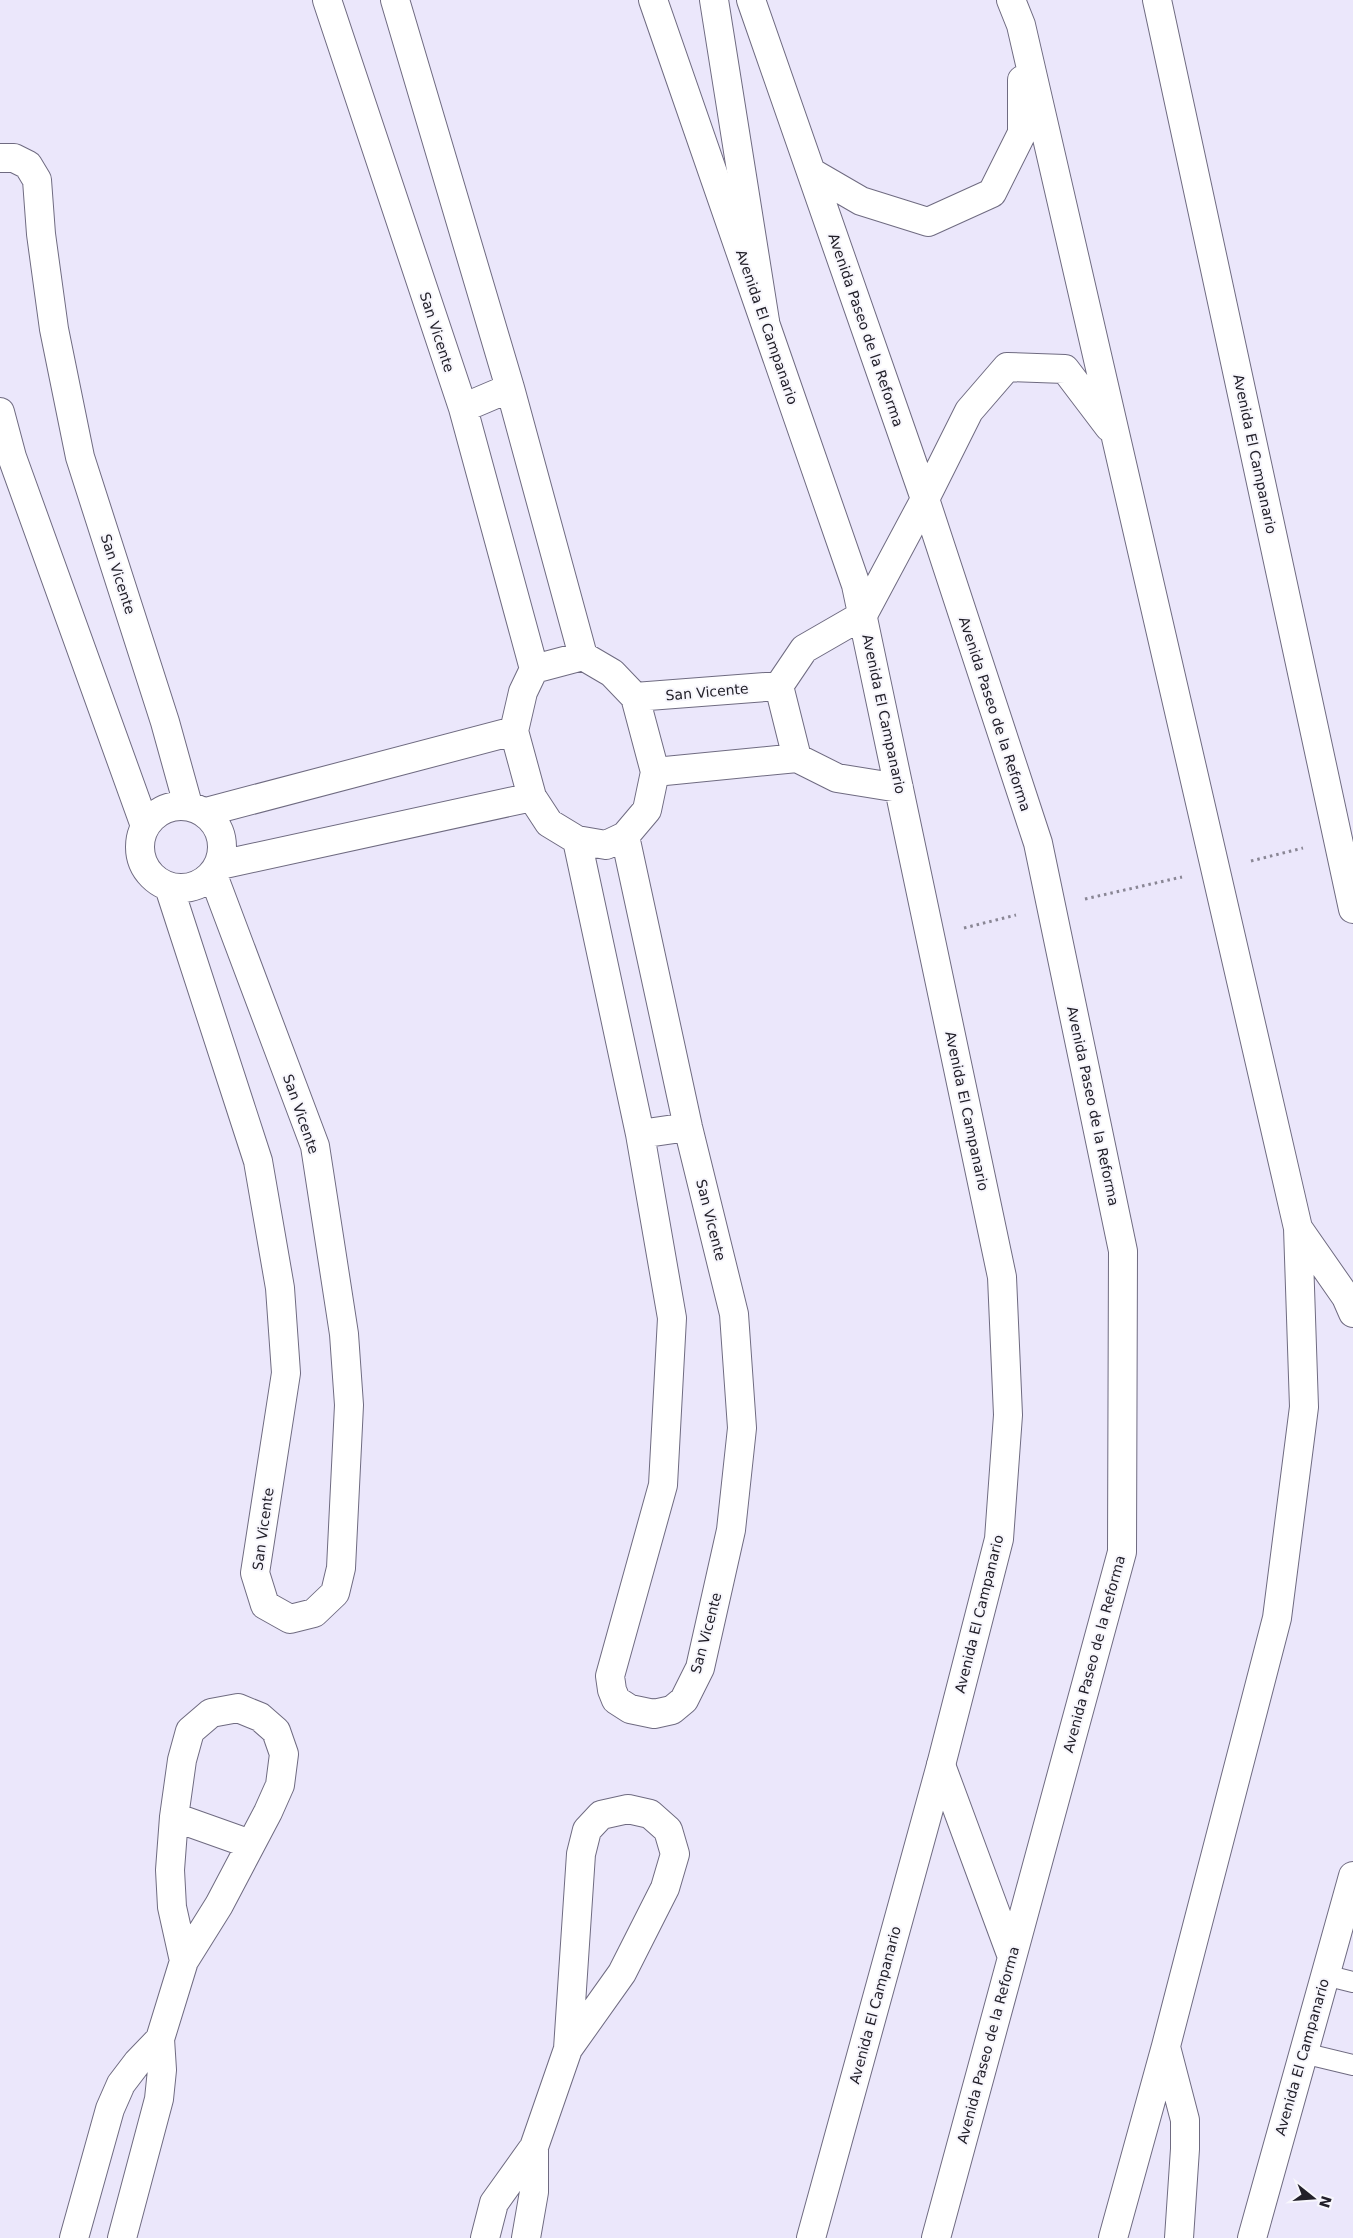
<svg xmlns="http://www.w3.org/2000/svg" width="1353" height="2238" viewBox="0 0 1353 2238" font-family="'DejaVu Sans',sans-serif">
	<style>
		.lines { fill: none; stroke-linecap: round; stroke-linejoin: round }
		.service-casing { stroke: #6f6b81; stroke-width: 22 }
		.minor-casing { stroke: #6f6b81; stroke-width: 30 }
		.tertiary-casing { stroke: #6f6b81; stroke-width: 30 }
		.path { stroke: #898694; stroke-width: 3; stroke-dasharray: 2.5 4; stroke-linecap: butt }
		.service { stroke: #fff; stroke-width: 20 }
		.minor { stroke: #fff; stroke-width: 28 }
		.tertiary { stroke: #fff; stroke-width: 28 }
		.labels { text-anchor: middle; stroke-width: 4; stroke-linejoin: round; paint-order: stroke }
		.street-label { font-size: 14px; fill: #222029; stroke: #f7f6fc }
	</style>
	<rect width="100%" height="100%" fill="#ebe7fb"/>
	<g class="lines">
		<g class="service-casing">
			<path id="service" d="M1325,1975L1353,1982
				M1303,2053L1353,2065"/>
		</g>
		<g class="minor-casing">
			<path id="minor" d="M327,0L463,408L534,669
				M395,0L510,388L583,656
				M653,0L856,585L1002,1277L1008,1415L999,1539L941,1765L811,2238
				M1157,0L1353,909
				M0,158H14L28,165L37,180L41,234L54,329L80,457L165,722L188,805
				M463,408L510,388
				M0,412L12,457L145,826
				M583,656L612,673L635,697L655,772L647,810L625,836L606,845L577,840L549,823L532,797L514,731L523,692L534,669Z
				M779,686L797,758
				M635,697L779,686L804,649L863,615
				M655,772L797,758L837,778L899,788
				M140 847a41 41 0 1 1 82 0a41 41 0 1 1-82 0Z
				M206,812L514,731
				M577,840L640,1134L672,1318L663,1485L610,1676L612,1690L616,1700L630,1709L654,1714L672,1710L684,1700L700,1668L731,1530L742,1428L734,1314L688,1127L625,836
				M220,865L532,797
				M169,887L258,1161L280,1288L286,1373L255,1573L265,1605L290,1619L314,1613L335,1593L341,1568L349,1405L344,1334L315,1146L213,875
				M640,1134L688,1127
				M174,1817L250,1844
				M74,2238L110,2109L121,2084L137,2063L160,2039
				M122,2238L159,2099L162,2070L160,2039L184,1961L219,1905L268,1812L280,1785L284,1754L276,1731L260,1717L238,1708L211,1713L190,1731L182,1760L174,1817L170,1870L172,1907L184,1961
				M485,2238L494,2203L534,2147L568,2049L581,1854L587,1830L601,1815L628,1809L650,1814L668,1830L675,1854L665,1888L622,1973L568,2049
				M526,2238L534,2192V2147
				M1252,2238L1353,1876"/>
		</g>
		<g class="tertiary-casing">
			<path id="tertiary" d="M714,0L765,321
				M751,0L925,499L1038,843L1123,1251L1122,1552L936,2238
				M1011,0L1021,25L1298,1228L1304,1407L1277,1618L1166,2046L1113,2238
				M811,172L861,201L928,222L992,193L1022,133V80
				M863,615L925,499L969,411L1007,367L1065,369L1109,427
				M1298,1228L1346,1297L1353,1313
				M941,1765L1012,1957
				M1166,2047L1185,2120V2149L1179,2238"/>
		</g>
		<path class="path" d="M1251,861L1303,848
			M1085,899L1182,877
			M964,928L1016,915"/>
		<use href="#service" class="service"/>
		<use href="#minor" class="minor"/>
		<use href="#tertiary" class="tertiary"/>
	</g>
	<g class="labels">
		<g class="street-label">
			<text transform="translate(767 327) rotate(71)" y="5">Avenida El Campanario</text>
			<text transform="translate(866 330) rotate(71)" y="5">Avenida Paseo de la Reforma</text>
			<text transform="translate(437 332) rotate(72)" y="5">San Vicente</text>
			<text transform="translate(1255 454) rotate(78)" y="5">Avenida El Campanario</text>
			<text transform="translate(118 574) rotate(72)" y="5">San Vicente</text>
			<text transform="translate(707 692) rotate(-5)" y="5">San Vicente</text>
			<text transform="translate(884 714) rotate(78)" y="5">Avenida El Campanario</text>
			<text transform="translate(995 714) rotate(72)" y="5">Avenida Paseo de la Reforma</text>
			<text transform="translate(1093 1106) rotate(78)" y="5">Avenida Paseo de la Reforma</text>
			<text transform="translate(967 1111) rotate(78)" y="5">Avenida El Campanario</text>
			<text transform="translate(301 1114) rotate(71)" y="5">San Vicente</text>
			<text transform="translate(711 1220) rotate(76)" y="5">San Vicente</text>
			<text transform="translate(263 1529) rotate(-82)" y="5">San Vicente</text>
			<text transform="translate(979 1614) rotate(-76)" y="5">Avenida El Campanario</text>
			<text transform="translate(706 1633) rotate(-75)" y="5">San Vicente</text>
			<text transform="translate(1094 1654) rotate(-75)" y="5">Avenida Paseo de la Reforma</text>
			<text transform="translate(875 2005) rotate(-75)" y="5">Avenida El Campanario</text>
			<text transform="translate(988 2045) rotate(-75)" y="5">Avenida Paseo de la Reforma</text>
			<text transform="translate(1302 2057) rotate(-74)" y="5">Avenida El Campanario</text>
		</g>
	</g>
	<g transform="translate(1313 2198) rotate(107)" stroke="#f7f6fc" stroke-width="4" paint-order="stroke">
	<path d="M0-4L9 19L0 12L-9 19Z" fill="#222029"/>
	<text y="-8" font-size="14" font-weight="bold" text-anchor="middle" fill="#222029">N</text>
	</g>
</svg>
